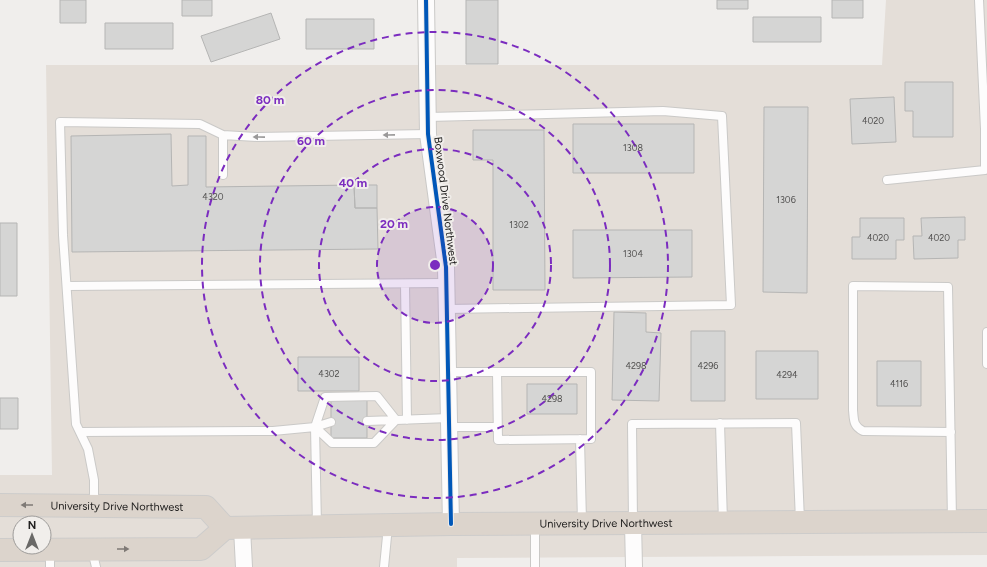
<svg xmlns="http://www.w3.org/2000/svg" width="987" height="567" viewBox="0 0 987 567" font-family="Figtree,sans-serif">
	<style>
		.built { fill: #e4ded8; fill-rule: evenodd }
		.building { fill: #d5d5d4; stroke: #b5b5b4 }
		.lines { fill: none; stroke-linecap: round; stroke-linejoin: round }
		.lane-casing { stroke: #cac9c7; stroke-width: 10 }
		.street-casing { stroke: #cac9c7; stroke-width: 18 }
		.highway-casing { stroke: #cdcccb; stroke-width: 24 }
		.lane { stroke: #fdfcfc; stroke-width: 8 }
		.street { stroke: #fdfcfc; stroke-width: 16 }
		.highway { stroke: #dcd4cc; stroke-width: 22 }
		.cycleway-casing { stroke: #f1eeeb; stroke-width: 6 }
		.cycleway { stroke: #0057b8; stroke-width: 4 }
		.oneway { fill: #9a9999 }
		.oneway2 { fill: #7f7a76 }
		.ring { fill: none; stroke: #7b2cbf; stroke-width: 2; stroke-dasharray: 7 5 }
		.labels { text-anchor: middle; stroke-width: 4; stroke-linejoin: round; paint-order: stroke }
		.number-label { font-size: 9px; fill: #504f4e }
		.street-label { font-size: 11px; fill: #222120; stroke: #f1eeeb }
		.centre { fill: #7b2cbf; stroke: #f1eeeb; stroke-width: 2 }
		.ring-label { font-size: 12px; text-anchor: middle; font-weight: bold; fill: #7b2cbf; stroke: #f1eeeb; stroke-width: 4; stroke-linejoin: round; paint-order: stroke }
	</style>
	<rect width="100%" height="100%" fill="#f0eeec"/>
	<path class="built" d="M886,0H987V555L457,558V567H0V475H52L46,65H882ZM20,523H44V547H20Z"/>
	<path class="building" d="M60,0H86V23H60Z
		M182,0H212V16H182Z
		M466,0H498V64H466Z
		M717,0H748V9H717Z
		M832,0H863V18H832Z
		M271,13L280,39L211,62L201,36Z
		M753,17H821V42H753Z
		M306,19H374V49H306Z
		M105,23H173V49H105Z
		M905,82H953V137H913V111H905Z
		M894,97L896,142L852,144L850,99Z
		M764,107H808L807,293L763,292Z
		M573,124H694V173H573Z
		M473,130H544L545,290H493V160H473Z
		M171,134L172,186L188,185V136H206V187L354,185L355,208H377L378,249L72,252L71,136Z
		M354,185H377V208H355Z
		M965,217V240H958V258L914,259L913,236H922L921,218Z
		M860,218H904V240H896V259H852V237H860Z
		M0,223H17V296H0Z
		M573,230H692V277L573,278Z
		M614,312L646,313V332L661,333L659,401L612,400Z
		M691,331H725V401H691Z
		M756,351H818V399H756Z
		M298,357H359V391H298Z
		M877,361H921V406H877Z
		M527,384H577V414H527Z
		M0,398H18V429H0Z
		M331,400H367V438H331Z"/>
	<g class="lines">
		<g class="lane-casing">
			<path id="lane" d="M428,117L663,111L722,116L731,305L447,309
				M223,175V135
				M887,180L985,170V129L979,0
				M405,284L407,420
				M67,286L447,283
				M987,332V364
				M448,372H497
				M497,372H591V439L498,440Z
				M331,422L315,427L325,397L377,396L396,420L367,421
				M720,423L723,522
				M315,427L332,443H374L396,420L449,418
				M315,427L317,526
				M449,427H498
				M80,432L273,431L315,427
				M951,432L863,431C853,426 854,420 853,410V286L948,287L952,520
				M580,439L582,522
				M94,505V480L88,449L76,424L63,235L60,122L200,124L223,135L257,137L428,134
				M633,522L632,424L796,423L800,521
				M535,524V567
				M50,550V567
				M92,550L96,567
				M384,567L388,526"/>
		</g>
		<g class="street-casing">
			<path id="street" d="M426,0L428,134L446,267L451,524
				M633,523L634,567
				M242,528L244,567"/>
		</g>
		<g class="highway-casing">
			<g id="highway">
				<path id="s1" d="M0,505L206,507L225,528"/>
				<path id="s2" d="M0,550L201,549L225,528L451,524L987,521"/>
			</g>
		</g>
		<use href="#lane" class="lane"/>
		<use href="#street" class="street"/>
		<use href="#highway" class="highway"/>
		<g class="cycleway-casing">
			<path id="cycleway" d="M426,0L428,134L446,267L451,524"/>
		</g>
		<use href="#cycleway" class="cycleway"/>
	</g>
	<defs><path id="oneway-solid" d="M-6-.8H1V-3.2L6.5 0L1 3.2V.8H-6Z"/></defs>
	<g class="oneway">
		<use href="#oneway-solid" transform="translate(389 135) rotate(179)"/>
		<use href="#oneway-solid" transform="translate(259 137) rotate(-179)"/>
	</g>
	<g class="oneway2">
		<use href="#oneway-solid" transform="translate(27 505) rotate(180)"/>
		<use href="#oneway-solid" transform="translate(123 549)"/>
	</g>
	<circle cx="435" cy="265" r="58" fill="#7b2cbf" fill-opacity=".12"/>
	<g class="ring">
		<circle cx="435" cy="265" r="58"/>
		<circle cx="435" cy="265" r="116"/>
		<circle cx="435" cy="265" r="175"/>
		<circle cx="435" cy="265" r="233"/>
	</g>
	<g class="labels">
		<g class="number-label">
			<text x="873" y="124">4020</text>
			<text x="633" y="151">1308</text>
			<text x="213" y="200">4320</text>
			<text x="786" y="203">1306</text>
			<text x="519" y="228">1302</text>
			<text x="878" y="241">4020</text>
			<text x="939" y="241">4020</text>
			<text x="633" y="257">1304</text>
			<text x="636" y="369">4298</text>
			<text x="708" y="369">4296</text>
			<text x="329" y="377">4302</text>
			<text x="787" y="378">4294</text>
			<text x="899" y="387">4116</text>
			<text x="552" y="402">4298</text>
		</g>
		<g class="street-label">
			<text transform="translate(446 201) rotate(83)" y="4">Boxwood Drive Northwest</text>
			<text dy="4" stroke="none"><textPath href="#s1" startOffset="117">University Drive Northwest</textPath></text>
			<text dy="4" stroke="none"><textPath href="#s2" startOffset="614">University Drive Northwest</textPath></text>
		</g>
	</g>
	<circle cx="435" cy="265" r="6" class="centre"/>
	<g class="ring-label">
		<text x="270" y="104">80 m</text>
		<text x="311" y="145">60 m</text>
		<text x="353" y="187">40 m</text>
		<text x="394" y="228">20 m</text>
	</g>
	<g transform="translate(32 535)"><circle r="19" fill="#f1eeeb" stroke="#9e9c9a"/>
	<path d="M0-3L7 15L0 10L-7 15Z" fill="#6a6967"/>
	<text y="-6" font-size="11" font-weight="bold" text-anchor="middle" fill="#222120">N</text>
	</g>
</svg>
